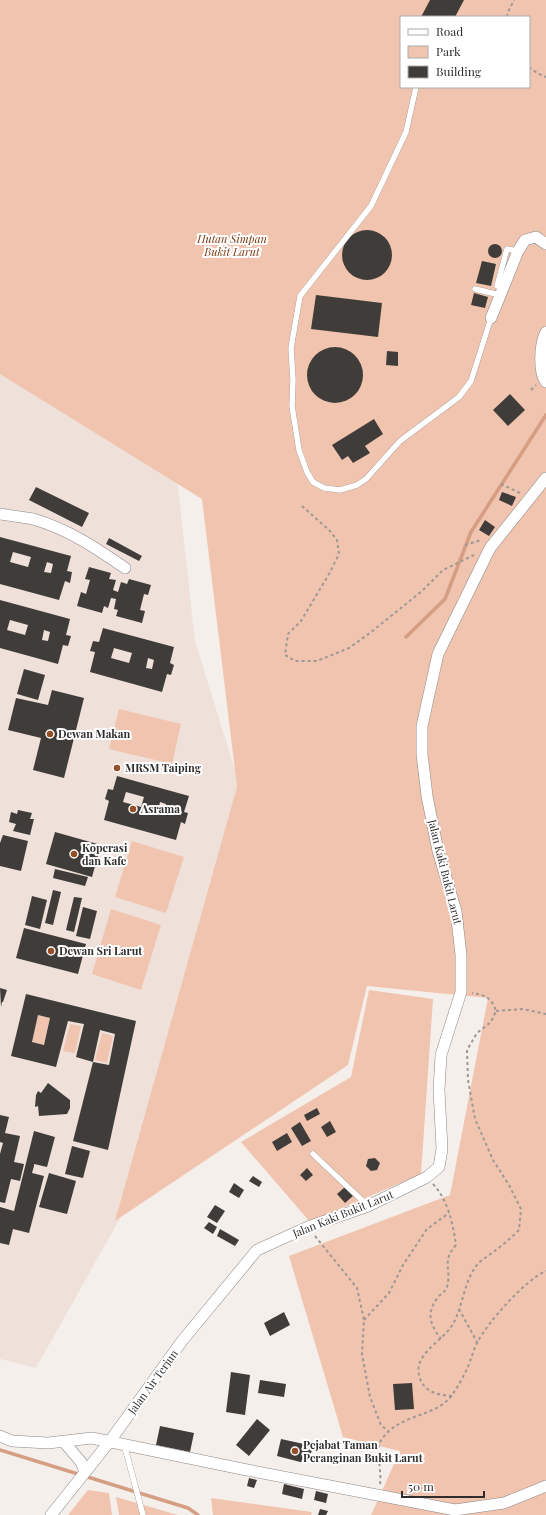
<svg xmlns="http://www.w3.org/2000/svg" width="546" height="1515" viewBox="0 0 546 1515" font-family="'Playfair Display',serif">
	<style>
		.built { fill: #efe1da }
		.green { fill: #f0c4ae; fill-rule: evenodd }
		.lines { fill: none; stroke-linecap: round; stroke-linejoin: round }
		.stream { stroke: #d59d82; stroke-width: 3.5 }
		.building { fill: #403c39; fill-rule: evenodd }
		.lane-casing { stroke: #8c8684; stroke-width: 6 }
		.street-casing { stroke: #8c8684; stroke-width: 12 }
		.path { stroke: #9d9896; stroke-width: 2; stroke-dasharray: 3 3; stroke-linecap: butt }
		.lane { stroke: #fff; stroke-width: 5.5 }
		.street { stroke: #fff; stroke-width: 11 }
		.poi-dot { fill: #954e27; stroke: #fff; stroke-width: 1.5 }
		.labels { text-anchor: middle; stroke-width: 4; stroke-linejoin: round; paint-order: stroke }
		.park-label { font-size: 11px; font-style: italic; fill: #7b380e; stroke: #fff }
		.poi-label { font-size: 11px; font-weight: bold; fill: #302e2d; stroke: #fff; text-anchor: start }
		.street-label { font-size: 11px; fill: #302e2d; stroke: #fff }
	</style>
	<rect width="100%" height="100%" fill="#f5efec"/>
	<path class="built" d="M0,0H51L134,88L195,641L274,896L155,1156L36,1368L0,1359Z"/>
	<path class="green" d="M0,0H546V1515H371L400,1451L343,1437L289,1256L450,1195L488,998L367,986L348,1065L115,1221L237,787L202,499L0,374ZM401,17H529V87H401Z
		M119,709L181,724L172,764L109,749Z
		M132,841L184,857L166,913L115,897Z
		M111,909L161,925L141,990L92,974Z
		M369,990L433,999L421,1174L310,1222L241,1142L351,1077Z
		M38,1015L50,1018L44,1045L32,1042Z
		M70,1024L81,1026L75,1053L63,1051Z
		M102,1033L113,1036L107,1063L95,1060Z
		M88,1490L109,1493L112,1515H68Z
		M116,1497L178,1515H119Z
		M211,1498L312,1512L311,1515H213Z"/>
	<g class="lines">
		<path class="stream" d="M406,637L445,599L471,532L546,415
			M0,1450L188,1508L198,1515"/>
	</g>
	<path class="building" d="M430,0H464L455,17H421Z
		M342 255a25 25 0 1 1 50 0a25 25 0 1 1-50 0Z
		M488 251a7 7 0 1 1 14 0a7 7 0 1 1-14 0Z
		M482,261L496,264L491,286L476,283Z
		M474,293L488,297L485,308L471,305Z
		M316,295L382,303L378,337L311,329Z
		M307 375a28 28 0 1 1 56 0a28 28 0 1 1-56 0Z
		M387,351L398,352V366L386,365Z
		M510,394L525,410L508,426L493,410Z
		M374,419L383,434L365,446L370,453L353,463L348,456L342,460L332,445Z
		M36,487L89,513L82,527L29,500Z
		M502,492L516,497L512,506L499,500Z
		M485,520L495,527L489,536L479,530Z
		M0,538V537L71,556L67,571L72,572L70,583L65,581L59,600L0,584ZM13,552L31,557L28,567L10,562ZM47,562L53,564L51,573L44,572Z
		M109,538L142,556L139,561L106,544Z
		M89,567L111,573L109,579L116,580L113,590L118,592L121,582L127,584L129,579L151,585L148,595L144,594L140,610L145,611L142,623L116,616L118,610L114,609L116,599L111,598L108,608L104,606L102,613L77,606L81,592L86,594L90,580L85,579Z
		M0,600L70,619L66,635L71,636L68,646L63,645L58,664L0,648ZM10,620L28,625L25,635L7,630ZM44,630L50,632L48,641L42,640Z
		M103,628L174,647L170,663L174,665L171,675L167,674L162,692L90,672L95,652L90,651L93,641L99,642ZM114,648L132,653L129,663L111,658ZM148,658L154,660L152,669L146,668Z
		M24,669L45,675L38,700L17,694Z
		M52,690L84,698L64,778L33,770L41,738L8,730L16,698L48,705Z
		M117,776L189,796L184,812L188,813L185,824L181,822L176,840L104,820L109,801L105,799L108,789L113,790ZM126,792L144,797L141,807L123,802ZM160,802L166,804L164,813L158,812Z
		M18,810L32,813L30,819H34L30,835L13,831L16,824L9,822L11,812L17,814Z
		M55,832L101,845L92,877L46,864Z
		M3,835L28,841L21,871L0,866V843Z
		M55,869L88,877L85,886L53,878Z
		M53,890L61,892L53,925L45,923Z
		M32,896L47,900L40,929L25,925Z
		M74,897L82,898L74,932L66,930Z
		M83,907L97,911L90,939L76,936Z
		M24,928L86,944L78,974L16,958Z
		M0,988L7,990L3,1002H2L1,1007Z
		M26,994L136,1021L108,1150L73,1141L93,1062L109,1065L115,1034L100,1030L93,1062L76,1057L84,1024L68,1021L56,1067L11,1056ZM38,1015L50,1018L44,1045L32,1042Z
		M48,1083L70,1100V1108L67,1114L39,1116L38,1106L35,1107L36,1095L38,1091L41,1093Z
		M317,1108L320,1114L307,1121L304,1115Z
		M0,1115L9,1117L5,1133L20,1136L14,1162L24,1164L20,1181L11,1179L5,1203L0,1202V1154L3,1143L0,1142Z
		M330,1121L336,1132L327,1137L321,1127Z
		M300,1122L311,1141L302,1146L291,1128Z
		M34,1131L55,1137L47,1167L34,1164V1166L32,1173L44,1176L29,1233L13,1229L9,1245L0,1243V1207L14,1211Z
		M287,1133L292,1142L277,1151L272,1142Z
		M72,1146L90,1151L83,1178L65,1174Z
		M375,1158L380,1163L377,1170L371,1171L366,1166L368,1159Z
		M307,1168L313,1175L306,1181L300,1175Z
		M49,1173L76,1181L67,1214L39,1207Z
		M253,1176L262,1182L259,1187L249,1181Z
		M234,1183L244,1190L239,1198L229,1192Z
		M345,1187L353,1196L345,1203L337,1194Z
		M215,1205L225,1211L217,1223L207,1217Z
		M209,1222L217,1227L213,1234L204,1228Z
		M220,1229L239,1240L235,1246L217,1236Z
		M284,1312L290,1325L270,1336L264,1323Z
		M231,1372L250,1375L245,1415L226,1412Z
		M260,1380L286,1384L284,1397L258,1393Z
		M412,1383L414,1409L395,1410L393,1384Z
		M257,1419L270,1430L249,1456L236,1445Z
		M160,1426L194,1433L190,1452L156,1445Z
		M281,1439L313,1446L308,1464L277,1456Z
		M249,1478L257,1480L254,1488L247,1486Z
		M284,1484L304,1489L302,1499L282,1494Z
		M316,1491L328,1494L326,1503L314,1500Z
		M320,1509L328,1511L326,1515H318Z"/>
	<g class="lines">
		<g class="lane-casing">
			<path id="lane" d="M416,87L406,132L371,206L300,296L291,348L293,380L292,406L299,450L307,472L313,482L324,488L340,490L357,485L366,479L400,441L459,397L471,381L491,318
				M497,286L507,249L518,251
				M475,289L500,295
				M313,1154L368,1206
				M124,1444L143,1515"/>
		</g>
		<g class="street-casing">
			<path id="street" d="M491,318L518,251L525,240L536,237L546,244
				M546,332C540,342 538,373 546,382
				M0,514C11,516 23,517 33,519C68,529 96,548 125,568
				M0,1436L12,1441L48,1443L92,1438L242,1469L455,1510L504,1503L546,1486
				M64,1442L81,1462L85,1472
				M51,1515L110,1441L182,1341L257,1250L308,1227L368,1206L427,1177L439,1167L442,1149L439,1090L441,1055L461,992V955L456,911L438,851L427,796L422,754V726L438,654L490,548L546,478"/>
		</g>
		<path class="path" d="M507,17L508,12L514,0
			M529,67L537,73L546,77
			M531,390L536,385
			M501,484L520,493
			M302,506L329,530L337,540L339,554L329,574L301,621L288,634L285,655L295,661H317L349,648L370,633L422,591L443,570L474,555
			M465,545L481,540
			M496,1011L523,1009L546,1014
			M433,1184C448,1200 453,1224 456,1245C441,1262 452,1269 447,1287C446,1291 442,1293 439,1296C426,1312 429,1323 441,1339
			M315,1236L357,1288L364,1320L362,1354L370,1397L381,1425L388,1431
			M459,1309L477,1342
			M364,1320L389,1293L403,1265L427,1229L449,1213
			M452,1396C439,1395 427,1393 421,1381C409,1355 443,1342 453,1324C463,1306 464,1281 477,1265C482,1259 490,1255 496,1250C504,1244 512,1237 519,1230L521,1209L509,1185L493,1160L475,1119L468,1080L467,1050L477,1033L491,1022L496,1011C492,998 485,995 472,993
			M380,1484C382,1475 376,1449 380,1442C398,1412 435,1419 452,1395C458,1387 463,1377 467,1369C471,1360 473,1351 477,1343C487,1323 525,1280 546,1271"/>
		<use href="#lane" class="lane"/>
		<use href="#street" class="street"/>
	</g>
	<g class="poi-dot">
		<circle cx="50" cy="734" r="4"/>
		<circle cx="117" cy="768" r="4"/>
		<circle cx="133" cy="809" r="4"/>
		<circle cx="74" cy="854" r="4"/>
		<circle cx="51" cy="951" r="4"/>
		<circle cx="295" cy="1451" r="4"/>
	</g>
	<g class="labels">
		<g class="park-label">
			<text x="232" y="243">Hutan Simpan<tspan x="232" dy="13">Bukit Larut</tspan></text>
		</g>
		<g class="poi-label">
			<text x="58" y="738">Dewan Makan</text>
			<text x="125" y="772">MRSM Taiping</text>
			<text x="141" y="813">Asrama</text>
			<text x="82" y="852">Koperasi<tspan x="82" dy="13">dan Kafe</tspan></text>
			<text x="59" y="955">Dewan Sri Larut</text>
			<text x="303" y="1449">Pejabat Taman<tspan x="303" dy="13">Peranginan Bukit Larut</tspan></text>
		</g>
		<g class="street-label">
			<text transform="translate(445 872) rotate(76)" y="4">Jalan Kaki Bukit Larut</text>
			<text transform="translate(343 1214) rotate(-22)" y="4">Jalan Kaki Bukit Larut</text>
			<text transform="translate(153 1382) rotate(-54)" y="4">Jalan Air Terjun</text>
		</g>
	</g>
	<rect x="400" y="16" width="130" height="72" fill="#ffffff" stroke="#acabab"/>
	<rect x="408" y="29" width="20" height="6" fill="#ffffff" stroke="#acabab"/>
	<text x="436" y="36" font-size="12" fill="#302e2d">Road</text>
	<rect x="408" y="46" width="20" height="12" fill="#f0c4ae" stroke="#acabab"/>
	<text x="436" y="56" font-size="12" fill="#302e2d">Park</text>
	<rect x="408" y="66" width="20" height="12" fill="#403c39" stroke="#acabab"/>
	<text x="436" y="76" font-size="12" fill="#302e2d">Building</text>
	<path d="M402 1491v6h82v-6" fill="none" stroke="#302e2d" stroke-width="2"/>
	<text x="408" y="1491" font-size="12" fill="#302e2d" stroke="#ffffff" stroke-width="3" paint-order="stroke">50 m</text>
</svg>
